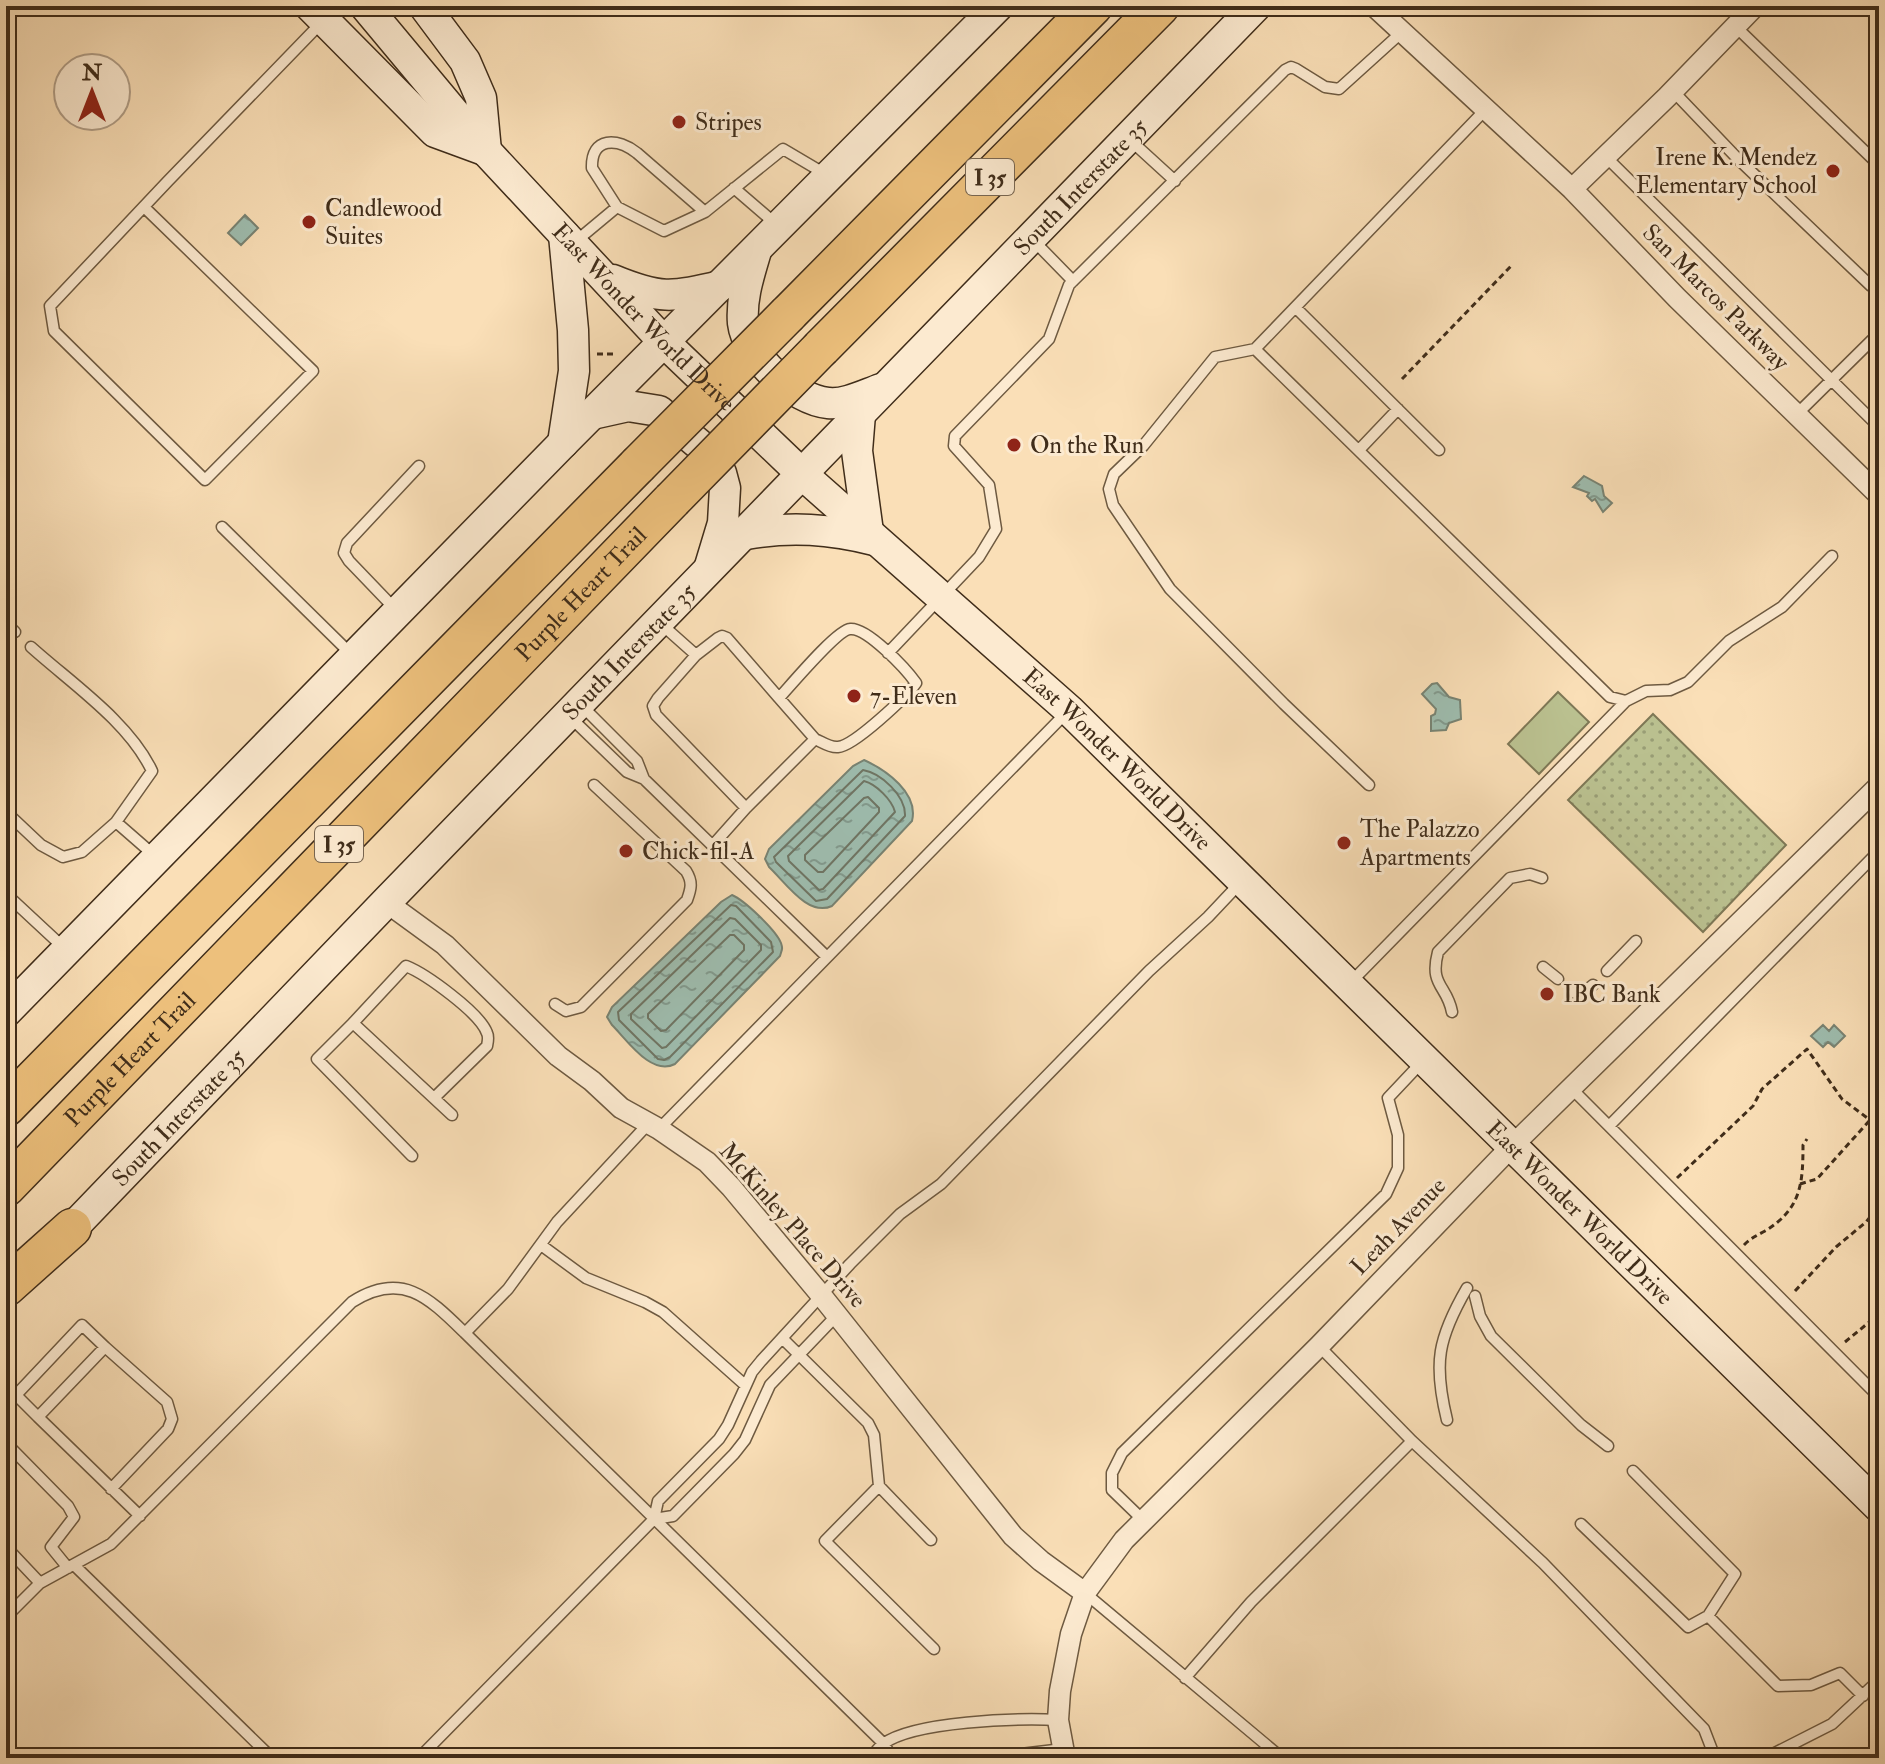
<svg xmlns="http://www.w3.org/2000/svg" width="1885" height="1764" viewBox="0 0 1885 1764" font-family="'IM FELL Double Pica',serif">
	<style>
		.green { fill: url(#green-dots); stroke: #7e7856; stroke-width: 2 }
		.pitch { fill: #bbc291; stroke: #7e7856; stroke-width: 2 }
		.water { fill: url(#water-ripples); stroke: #788373; stroke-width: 2 }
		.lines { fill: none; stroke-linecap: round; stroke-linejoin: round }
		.shore { stroke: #6f7564; stroke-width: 2 }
		.lane-casing { stroke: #6e5a41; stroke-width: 13 }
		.street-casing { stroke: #6e5a41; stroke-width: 23 }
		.secondary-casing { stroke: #402d1a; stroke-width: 33 }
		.highway-casing { stroke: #402d1a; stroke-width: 41 }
		.path { stroke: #402d1a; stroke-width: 3; stroke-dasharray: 6 4; stroke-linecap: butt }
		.lane { stroke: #fcead0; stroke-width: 10 }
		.street { stroke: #fcead0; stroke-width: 20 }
		.secondary { stroke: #fcead0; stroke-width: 30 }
		.highway { stroke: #edc07c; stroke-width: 38 }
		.highway-bridge-casing { stroke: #402d1a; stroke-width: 41; stroke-linecap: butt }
		.highway-bridge { stroke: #edc07c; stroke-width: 38 }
		.poi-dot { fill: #8f2418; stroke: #fcead0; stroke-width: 3 }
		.labels { text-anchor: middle; stroke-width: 6; stroke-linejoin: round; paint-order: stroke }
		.shield { fill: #fcead0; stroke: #786651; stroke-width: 2 }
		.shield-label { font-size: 22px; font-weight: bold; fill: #402d1a }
		.poi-label { font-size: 24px; fill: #402d1a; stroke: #fcead0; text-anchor: start }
		.street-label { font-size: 24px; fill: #402d1a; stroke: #fcead0 }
	</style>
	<defs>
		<pattern id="green-dots" width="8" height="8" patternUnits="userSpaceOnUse" patternTransform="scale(2)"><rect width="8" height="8" fill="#bbc291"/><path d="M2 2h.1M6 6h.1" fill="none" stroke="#999e76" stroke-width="1.8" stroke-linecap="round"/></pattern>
		<pattern id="water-ripples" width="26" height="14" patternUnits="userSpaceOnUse" patternTransform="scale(2)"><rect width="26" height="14" fill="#9ebdaf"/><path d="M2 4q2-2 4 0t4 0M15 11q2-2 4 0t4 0" fill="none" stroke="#829a8e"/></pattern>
	</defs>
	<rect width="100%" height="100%" fill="#fadfb7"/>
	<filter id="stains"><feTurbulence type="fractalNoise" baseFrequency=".0025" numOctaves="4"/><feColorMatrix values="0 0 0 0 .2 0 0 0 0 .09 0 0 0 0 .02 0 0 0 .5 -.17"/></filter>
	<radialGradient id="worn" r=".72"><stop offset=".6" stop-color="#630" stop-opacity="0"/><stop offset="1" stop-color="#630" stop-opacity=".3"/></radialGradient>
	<path class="green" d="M1653,714L1786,845L1703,932L1568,800Z"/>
	<path class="pitch" d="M1558,692L1589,722L1539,774L1508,744Z"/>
	<path class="water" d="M245,215L258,228L241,245L228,233Z
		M1584,476L1602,486L1604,496L1612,503L1603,512L1595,499L1592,501L1587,496L1589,493L1573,487Z
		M1437,683L1449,697L1460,700L1461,719L1449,723L1446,730L1431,731V716L1435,714L1436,709L1422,694L1432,684Z
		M864,760C886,770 919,793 912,821L832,906C808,917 786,883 769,867L765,859L769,849L853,766Z
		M732,895C744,900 776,930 781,943C783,949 782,949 780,956L675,1064C651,1076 628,1041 612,1025L607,1017L612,1007L721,902Z
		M1823,1025L1829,1031L1834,1025L1845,1036L1834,1047L1828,1042L1823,1047L1811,1036Z"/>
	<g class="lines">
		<path class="shore" d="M863,770C881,773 906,796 905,816L827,899L816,901L776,862L774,857Z
			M864,781C876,784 892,800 895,812L823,889L819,890L789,861L788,856Z
			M864,798L868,797L879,808V812L823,872H818L805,860V855Z
			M731,905L736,906L771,942L773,952L670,1057L664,1060L658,1059L619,1020L618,1012Z
			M730,918L735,919L761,945V950L666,1047L662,1048L631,1019V1014Z
			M730,935H734L744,945V950L666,1030L661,1031L648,1018V1014Z"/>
		<g class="lane-casing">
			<path id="lane" d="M1732,6L1743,18
				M1735,26L1879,165
				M1673,91L1737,158L1871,286
				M1129,139L1175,181
				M1606,157L1879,427
				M734,188L777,225
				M144,207L313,371L205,480L54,331L50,306L168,181L323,21
				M617,207L592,168C591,136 618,138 637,153L705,212
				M1032,239L1073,281
				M575,242L617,207L664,231L705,212L783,149L827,175
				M1296,308L1439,450
				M1255,349L1610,697L1626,701L1646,691L1670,690L1688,682L1729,641L1782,607L1832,556
				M1797,414L1872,340
				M1359,450L1398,409
				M222,527L352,655
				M396,610L349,561L344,553L347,543L419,466
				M6,623L15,632
				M660,623L696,655L658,698L653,706L656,715L746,808L713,845
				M31,647C71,683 129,722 152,771L116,822L155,856
				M888,653L979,557L996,529L989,485L954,446L955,436L1049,339L1069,285L1285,70L1291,67L1296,69L1325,87L1339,89L1402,32
				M696,655L718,638L722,636L727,638L779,698C791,685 837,630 850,629C867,627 906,669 916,683C906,697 854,746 838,747C830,748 822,742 815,739L746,808
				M779,698L815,739
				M581,705L637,761L644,779L827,957
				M570,717L627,772L644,779
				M1369,785L1284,704L1170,589L1113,505L1109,489L1114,474L1143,446L1215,357L1255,349L1487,108
				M6,812L41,845L63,857L82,852L116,822
				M6,894L63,947
				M1543,967L1558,979
				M1607,971L1636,941
				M1351,982L1626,701
				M1571,992L1583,993L1593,985
				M555,1004L566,1011L581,1007L687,900C691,889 693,882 686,871L594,785
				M1452,1012C1447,985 1429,986 1438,952L1510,878L1530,874L1542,878
				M353,1023L317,1059L412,1156
				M1571,1088L1879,1397
				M434,1098L487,1046C488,1041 489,1037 487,1033C480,1013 426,974 406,966L353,1023L452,1115
				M1609,1126L1879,851
				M659,1129L1066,713
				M541,1245L586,1278L645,1302L663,1312L745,1385
				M1475,1296L1480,1316L1491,1336L1581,1425L1608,1446
				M465,1333L508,1289L557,1222L649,1123
				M782,1338L868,1423L874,1435L879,1486L931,1540
				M1319,1346L1412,1441L1543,1563L1704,1729L1714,1755L1708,1758
				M16,1395L82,1325L105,1347
				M6,1405L16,1395L38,1417
				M1447,1420C1433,1363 1438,1338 1467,1288
				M6,1443L68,1506L74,1517L51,1547L68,1568
				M879,1486L825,1541L934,1649
				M111,1489L168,1429L172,1419L167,1402L105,1347L38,1417L140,1516
				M654,1519L673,1516L734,1454L745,1440L770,1385L837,1315
				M1144,1521L1112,1490V1473L1122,1453L1386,1194L1398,1168V1135L1388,1098L1421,1063
				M1581,1524L1688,1627L1708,1616L1735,1574L1633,1471
				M6,1547L40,1583
				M74,1565L272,1758
				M1085,1593L1282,1758
				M1708,1616L1778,1686L1811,1685L1840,1673L1863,1696
				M6,1617L40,1583L111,1544L352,1302C402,1270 429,1298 465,1333L884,1744L892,1758
				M1185,1678L1251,1602L1412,1441
				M1714,1755L1734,1758
				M419,1758L654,1519L658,1501L719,1439L728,1425L752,1372L761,1361L850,1264L900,1214L941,1184L1149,971L1208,917L1241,882
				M870,1758C874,1754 878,1748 883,1744C914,1721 1018,1718 1058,1720
				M986,1758L1063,1749
				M1758,1758L1767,1757L1832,1724L1879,1680"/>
		</g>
		<g class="street-casing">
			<path id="street" d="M1374,6L1572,189L1677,298L1879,495
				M1572,189L1667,97L1755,6
				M386,902L445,945L558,1056L592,1081L621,1108L659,1129L707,1162L731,1187L821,1295L1013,1536L1041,1561L1085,1593
				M1065,1758L1058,1720L1060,1691L1071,1634L1085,1593L1124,1540L1319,1346L1511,1147L1879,786"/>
		</g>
		<g class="secondary-casing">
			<g id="secondary">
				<path d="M310,6L435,132L484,150"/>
				<path id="s1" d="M365,6L486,151L664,342L803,475L1069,710L1879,1507"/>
				<path d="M424,6L465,61L481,98L486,151"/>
				<path d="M756,251C749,275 741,298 743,323C747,357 795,400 828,403C845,405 864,395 881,389"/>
				<path d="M613,280C659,299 672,298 720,286"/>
				<path d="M592,414L628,406L659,411L701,446L721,473L725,488L723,523L710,566"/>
				<path d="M860,414L857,451L868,532"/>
				<path d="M563,443L574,371L573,330L564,235"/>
				<path d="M746,534C791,526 830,529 874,540"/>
				<path d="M6,1012L563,443L998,6"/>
				<path id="s2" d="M58,1243L386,902L1256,6"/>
			</g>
		</g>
		<g class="highway-casing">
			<g id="highway">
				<path d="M788,314L1093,6"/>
				<path d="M821,348L1160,6"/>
				<path d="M6,1107L638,465"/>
				<path id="s3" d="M6,1187L672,500"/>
				<path d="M6,1287L72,1228"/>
			</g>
		</g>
		<path class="path" d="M597,354H617
			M1402,379L1513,264
			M1677,1178L1753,1106L1762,1089L1807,1049L1842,1099L1870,1120
			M1800,1184L1817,1179L1870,1120L1879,1125
			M1868,1219L1878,1227L1879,1236
			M1744,1245C1751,1238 1756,1236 1765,1231C1801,1209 1803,1184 1803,1145L1807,1139
			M1795,1291L1836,1247L1866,1222L1879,1206
			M1845,1342L1879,1314"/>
		<use href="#lane" class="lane"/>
		<use href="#street" class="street"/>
		<use href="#secondary" class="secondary"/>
		<use href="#highway" class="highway"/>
		<g class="highway-bridge-casing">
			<path id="highway-bridge" d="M638,465L788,314
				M672,500L821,348"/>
		</g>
		<use href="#highway-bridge" class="highway-bridge"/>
	</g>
	<g class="poi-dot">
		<circle cx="679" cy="122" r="8"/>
		<circle cx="1833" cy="171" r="8"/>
		<circle cx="309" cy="222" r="8"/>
		<circle cx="1014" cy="445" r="8"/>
		<circle cx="854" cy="696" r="8"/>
		<circle cx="1344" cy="843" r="8"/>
		<circle cx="626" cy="851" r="8"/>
		<circle cx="1547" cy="994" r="8"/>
	</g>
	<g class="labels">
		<g class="shield">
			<rect x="966" y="159" width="48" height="36" rx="6"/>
			<rect x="315" y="826" width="48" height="36" rx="6"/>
		</g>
		<g class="shield-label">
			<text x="990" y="185">I 35</text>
			<text x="339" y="852">I 35</text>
		</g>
		<g class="poi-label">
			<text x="695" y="130">Stripes</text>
			<text x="1817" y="165" text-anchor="end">Irene K. Mendez<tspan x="1817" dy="28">Elementary School</tspan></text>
			<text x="325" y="216">Candlewood<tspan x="325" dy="28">Suites</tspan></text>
			<text x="1030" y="453">On the Run</text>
			<text x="870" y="704">7-Eleven</text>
			<text x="1360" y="837">The Palazzo<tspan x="1360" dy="28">Apartments</tspan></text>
			<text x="642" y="859">Chick-fil-A</text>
			<text x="1563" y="1002">IBC Bank</text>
		</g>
		<g class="street-label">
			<text dy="8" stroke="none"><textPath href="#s2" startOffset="1470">South Interstate 35</textPath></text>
			<text transform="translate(1716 297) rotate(45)" y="8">San Marcos Parkway</text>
			<text dy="8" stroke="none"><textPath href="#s1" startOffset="418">East Wonder World Drive</textPath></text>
			<text dy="8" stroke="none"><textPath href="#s3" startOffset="826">Purple Heart Trail</textPath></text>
			<text dy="8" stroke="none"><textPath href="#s2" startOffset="822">South Interstate 35</textPath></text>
			<text dy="8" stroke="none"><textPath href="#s1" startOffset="1066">East Wonder World Drive</textPath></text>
			<text dy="8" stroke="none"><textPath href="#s3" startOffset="178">Purple Heart Trail</textPath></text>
			<text dy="8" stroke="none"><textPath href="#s2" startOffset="174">South Interstate 35</textPath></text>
			<text dy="8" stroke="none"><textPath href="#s1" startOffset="1714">East Wonder World Drive</textPath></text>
			<text transform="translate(793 1225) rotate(49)" y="8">McKinley Place Drive</text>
			<text transform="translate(1398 1226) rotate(-46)" y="8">Leah Avenue</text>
		</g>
	</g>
	<rect width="1885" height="1764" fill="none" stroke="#fadfb7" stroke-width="32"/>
	<rect x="8" y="8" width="1869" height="1748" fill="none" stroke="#402d1a" stroke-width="4"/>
	<rect x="16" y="16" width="1853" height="1732" fill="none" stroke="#402d1a" stroke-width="2"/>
	<g transform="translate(92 92)"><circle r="38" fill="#fcead0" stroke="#b19e87" stroke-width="2"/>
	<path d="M0-6L14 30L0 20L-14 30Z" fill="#8f2418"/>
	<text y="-12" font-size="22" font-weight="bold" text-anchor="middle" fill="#402d1a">N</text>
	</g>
	<rect width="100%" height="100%" filter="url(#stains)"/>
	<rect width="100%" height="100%" fill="url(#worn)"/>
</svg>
